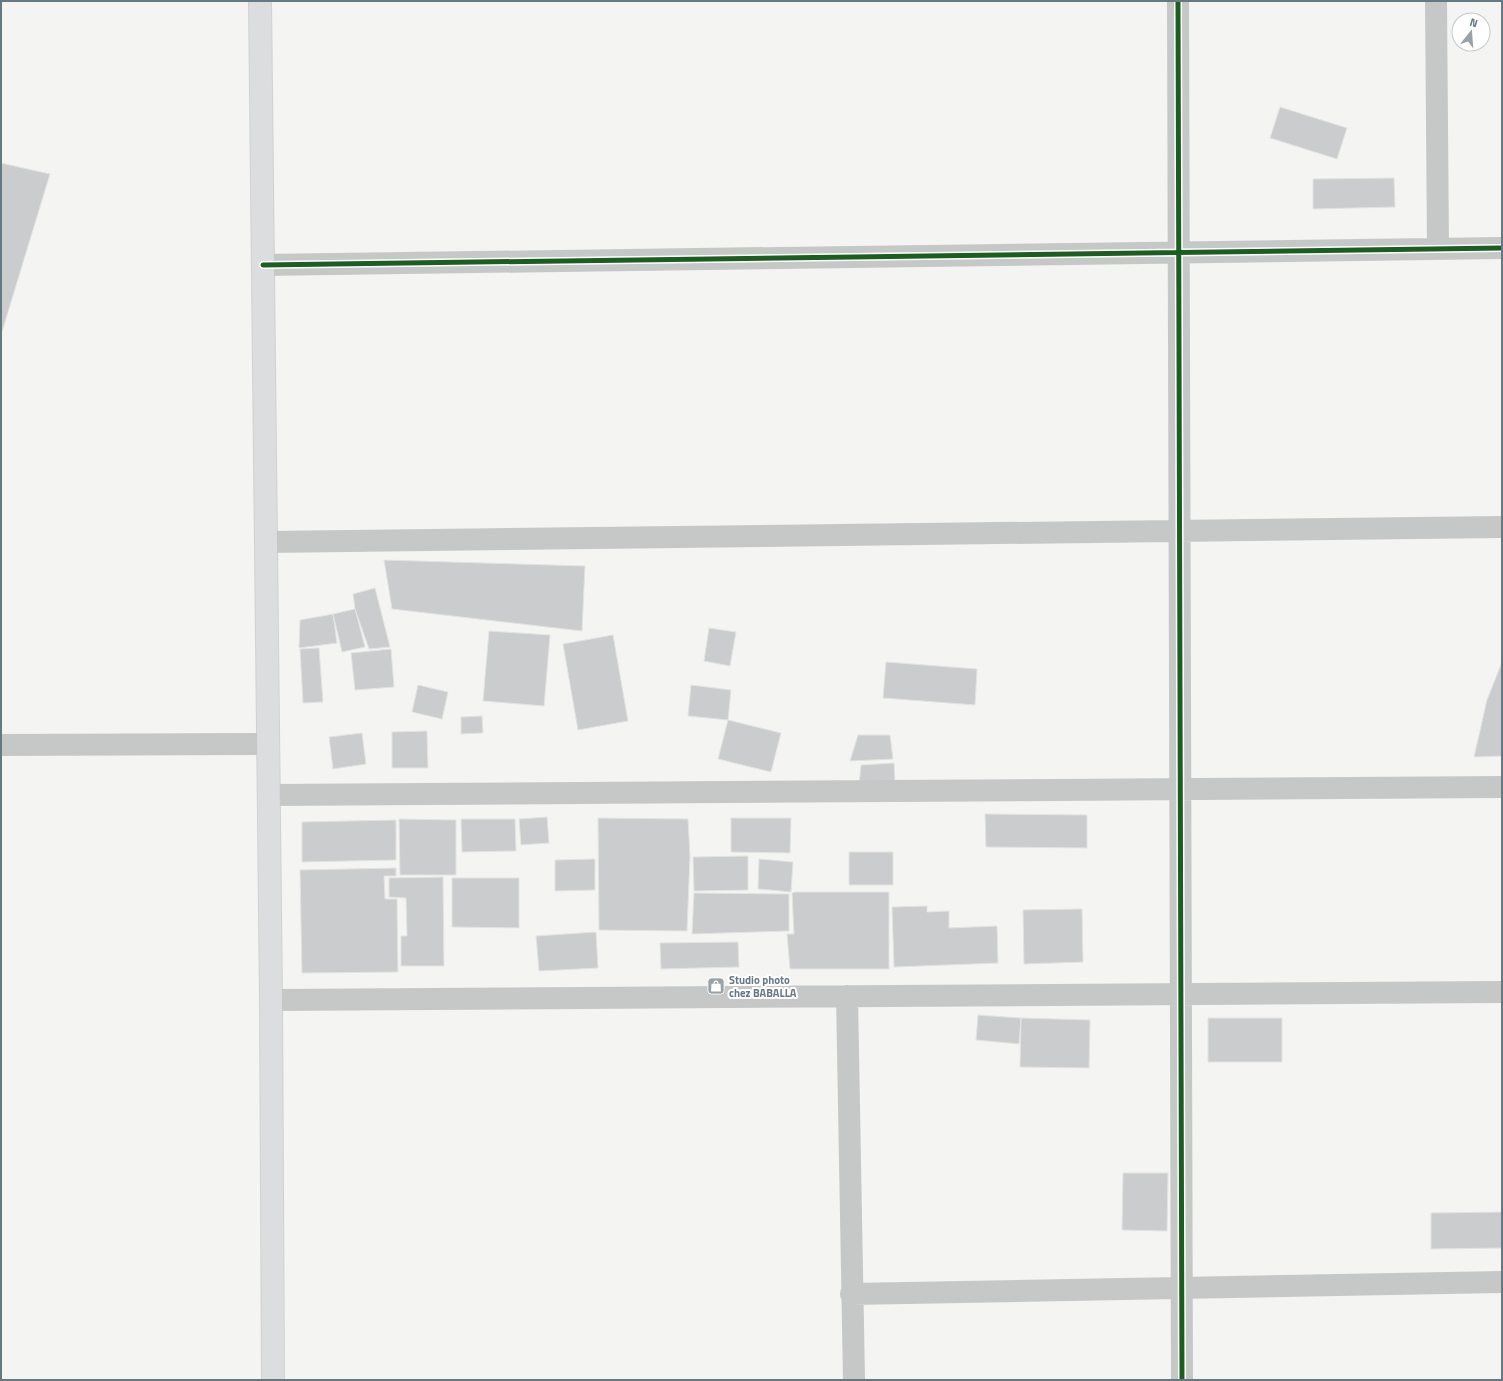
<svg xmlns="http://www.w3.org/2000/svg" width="1503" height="1381" viewBox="0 0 1503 1381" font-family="'Titillium Web',sans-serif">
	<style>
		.building { fill: #cbcccd; stroke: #e3e3e2 }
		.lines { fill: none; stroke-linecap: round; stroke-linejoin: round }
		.major-casing { stroke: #d0d1d0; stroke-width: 24 }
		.minor { stroke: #c6c8c8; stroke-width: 22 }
		.major { stroke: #dcddde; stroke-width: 22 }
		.cycleway-casing { stroke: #fff; stroke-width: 8 }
		.cycleway { stroke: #1b5e20; stroke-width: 5 }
		.labels { text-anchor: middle; stroke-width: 4; stroke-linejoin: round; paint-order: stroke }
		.poi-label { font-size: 11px; font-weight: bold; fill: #667881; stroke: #fff; text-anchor: start }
	</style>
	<rect width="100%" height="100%" fill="#f4f4f2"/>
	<path class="building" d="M1280,107L1347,128L1337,159L1270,138Z
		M1,163L50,174L1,335Z
		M1394,178L1395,207L1313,209V179Z
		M384,560L585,566L582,631L392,609Z
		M375,588L390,647L369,649L355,609L353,594Z
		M355,609L365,647L342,652L333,614Z
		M333,614L337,643L299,648L300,620Z
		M709,628L736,632L730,666L704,661Z
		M489,631L550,635L544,706L483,701Z
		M613,635L628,721L578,730L563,644Z
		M319,648L323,702L303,703L300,649Z
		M391,649L394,687L355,690L351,653Z
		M886,662L977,669L975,705L883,698Z
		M1502,662V756L1474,757L1487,700Z
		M418,685L448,692L442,719L412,712Z
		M691,685L731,690L728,720L688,716Z
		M482,716L483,733L461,734V717Z
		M728,720L781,733L771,772L718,759Z
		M427,731L428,768H392V732Z
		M362,733L366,764L333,769L329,737Z
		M858,735H890L893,759L850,761Z
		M894,763L895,784L859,785L861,765Z
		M985,814L1087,815V848L986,847Z
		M547,817L549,843L521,845L519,819Z
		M598,818L688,819L690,856L687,931L599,930Z
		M731,818H791L790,853L731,852Z
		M399,819L456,820V875H400Z
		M461,819H515L516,851L462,852Z
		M396,820V860L302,862V822Z
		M849,852H893V885H849Z
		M748,856V890L694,891L693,857Z
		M595,859V890L555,891V860Z
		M759,859L793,862L791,892L758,889Z
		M396,868V876H384L385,899H397L398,972L302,973L300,870Z
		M443,877L444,966H401V936H407L406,898L389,897V878Z
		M452,878H519V928L452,927Z
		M795,892H889V969H790L787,934H794L792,893Z
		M694,893L789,894V931L692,934Z
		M927,906V912L949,911V928L997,926L998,963L894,967L892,907Z
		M1082,909L1083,962L1024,964L1023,910Z
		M596,932L598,968L539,971L536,936Z
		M738,942L739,967L661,969L660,943Z
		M978,1015L1021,1018L1019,1044L976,1040Z
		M1021,1018L1090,1020L1089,1068L1020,1067Z
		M1208,1018H1282V1062H1208Z
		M1123,1173H1168L1167,1231L1122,1230Z
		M1502,1212V1248L1431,1249V1213Z"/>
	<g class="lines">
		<g class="major-casing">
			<path id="major" d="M260,1L271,1000L273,1380"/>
		</g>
		<path class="minor" d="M1178,1L1182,1380
			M1436,1L1438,248
			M263,265L1502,248
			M266,542L1502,527
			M1,745L268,744
			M269,795L1502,787
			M847,996L854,1380
			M271,1000L1502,992
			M851,1294L1502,1282"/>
		<use href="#major" class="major"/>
		<g class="cycleway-casing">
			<path id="cycleway" d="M1178,1L1182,1380
				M263,265L1502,248"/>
		</g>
		<use href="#cycleway" class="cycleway"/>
	</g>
	<defs>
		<g id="shop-square" transform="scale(0.9)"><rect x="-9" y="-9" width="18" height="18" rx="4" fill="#98a3a9" stroke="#fff"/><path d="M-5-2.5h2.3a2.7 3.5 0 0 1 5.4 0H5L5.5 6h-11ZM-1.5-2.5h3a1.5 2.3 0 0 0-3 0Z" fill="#fff"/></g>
	</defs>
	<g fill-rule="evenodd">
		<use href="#shop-square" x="716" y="986"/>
	</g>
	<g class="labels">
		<g class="poi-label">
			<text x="729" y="984">Studio photo<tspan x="729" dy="13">chez BABALLA</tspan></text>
		</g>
	</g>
	<rect width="1503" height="1381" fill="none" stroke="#667881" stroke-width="4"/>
	<g transform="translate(1471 32) rotate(17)"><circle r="19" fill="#ffffff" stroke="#c2c9cd"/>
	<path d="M0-3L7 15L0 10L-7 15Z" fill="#98a3a9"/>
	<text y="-6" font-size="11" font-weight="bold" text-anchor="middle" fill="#667881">N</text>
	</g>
</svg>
